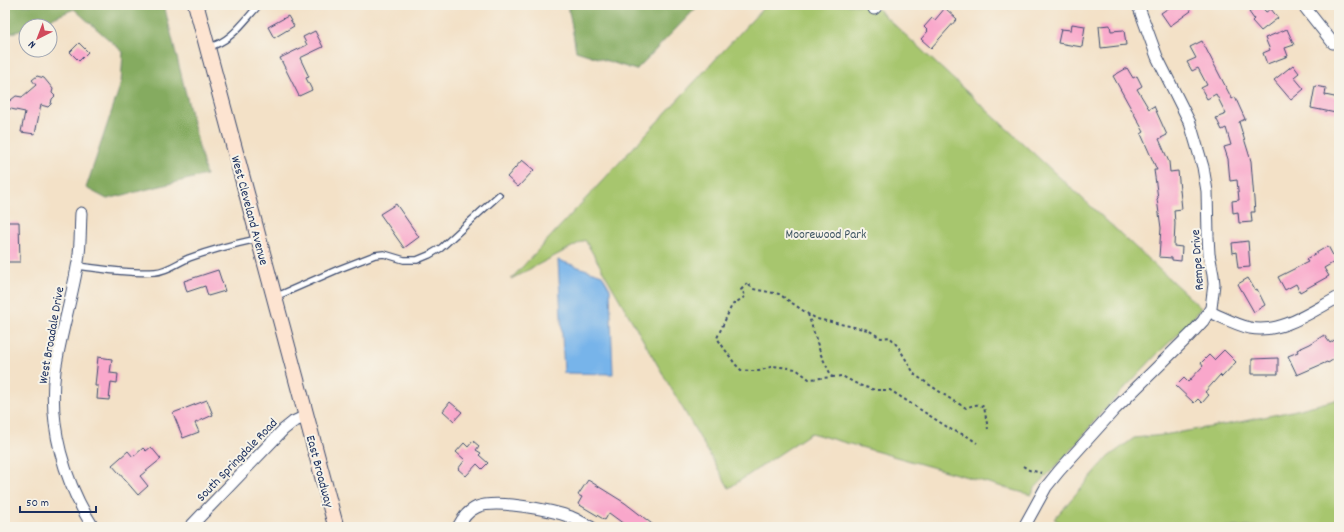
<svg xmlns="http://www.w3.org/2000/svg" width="1344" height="532" viewBox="0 0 1344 532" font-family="Dekko,sans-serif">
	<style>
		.green { fill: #a7c66e; stroke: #617a66 }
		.forest { fill: #85ab61; stroke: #506d60 }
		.water { fill: #77b4ea; stroke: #4972a4 }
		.building { fill: #f9a7cb }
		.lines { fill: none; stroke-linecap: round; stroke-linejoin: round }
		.service-casing { stroke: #3b4a6e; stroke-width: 8 }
		.minor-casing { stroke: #3b4a6e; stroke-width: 13 }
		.secondary-casing { stroke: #3b4a6e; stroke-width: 17 }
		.path { stroke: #3b4a6e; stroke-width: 2; stroke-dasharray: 3 3; stroke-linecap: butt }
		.service { stroke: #fff; stroke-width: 5.5 }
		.minor { stroke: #fff; stroke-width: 11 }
		.secondary { stroke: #fde4d1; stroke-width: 15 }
		.labels { text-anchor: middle; stroke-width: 4; stroke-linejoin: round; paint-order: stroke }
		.street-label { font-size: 13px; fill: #1b2f5e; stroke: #f7f3e8 }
		.park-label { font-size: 13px; fill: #3e5562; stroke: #f7f3e8 }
	</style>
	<rect width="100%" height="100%" fill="#f7f3e8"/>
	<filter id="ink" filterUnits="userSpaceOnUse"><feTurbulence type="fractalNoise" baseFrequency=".025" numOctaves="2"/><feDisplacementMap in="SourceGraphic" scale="8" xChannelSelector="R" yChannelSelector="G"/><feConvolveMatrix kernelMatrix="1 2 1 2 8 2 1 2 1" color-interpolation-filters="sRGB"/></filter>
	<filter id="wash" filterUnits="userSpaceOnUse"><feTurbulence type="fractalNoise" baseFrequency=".012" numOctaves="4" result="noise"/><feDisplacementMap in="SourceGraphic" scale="16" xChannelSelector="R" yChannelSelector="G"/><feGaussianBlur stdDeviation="0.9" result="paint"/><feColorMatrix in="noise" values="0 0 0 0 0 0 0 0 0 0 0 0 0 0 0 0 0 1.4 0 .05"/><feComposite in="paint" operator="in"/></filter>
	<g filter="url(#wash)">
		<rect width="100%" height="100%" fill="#f3e1c7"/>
		<path class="green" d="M766,5H873L1201,308L1185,328L1160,351L1099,415L1074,447L1035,488L1031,495L811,433L729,488L585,240L511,279Z
			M1339,399V527H1069L1054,519L1108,457L1134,438L1163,435L1235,423L1292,411Z"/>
		<path class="forest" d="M5,5H164L206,175L107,199L86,188L121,83L123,52L74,9L35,26H26V29L5,35Z
			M567,5H699L636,70L576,51L570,16Z"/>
		<path class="water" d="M558,260L602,275L610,289L613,374L564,373Z"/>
		<g id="blocks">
			<path class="building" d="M1173,5H1186L1191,11L1170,26L1161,13Z
				M1258,5H1260L1266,12L1271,9L1278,18L1261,31L1252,21L1254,19L1249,12Z
				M945,8L957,19L931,48L921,39L928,31L924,27L932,18L935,20Z
				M288,16L294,26L274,38L268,27Z
				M1072,24L1085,26L1082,47L1058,43L1061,29L1071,30Z
				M1110,25L1111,31L1124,30L1126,45L1101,48L1099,26Z
				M1287,29L1294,45L1285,48L1288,56L1267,64L1263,53L1270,50L1265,38Z
				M315,31L323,47L300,58L309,77L306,78L312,90L299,96L280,58L307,45L303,37Z
				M1202,41L1232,99L1235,97L1245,119L1239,122L1251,161L1255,212H1251L1252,222L1239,223L1238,212L1233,213L1232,201L1239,200L1237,180L1230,181L1228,159L1224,147L1231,145L1226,128L1222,130L1216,118L1226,114L1216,94L1207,99L1201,88L1207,85L1198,68L1192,71L1187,62L1196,58L1190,47Z
				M79,43L88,52L79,61L70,52Z
				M1293,65L1299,73L1294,77L1304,89L1291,100L1274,80Z
				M1127,68L1133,78L1137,76L1142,86L1137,89L1149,109L1154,106L1157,113L1167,135L1159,139L1169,162L1170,172L1178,171L1182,209L1174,210L1175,223L1174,246L1182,247L1181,261L1172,260V258L1159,257L1161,228L1157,199L1158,198L1154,170H1157L1141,134L1144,132L1113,76Z
				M37,76L44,78L53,89L52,93L55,96L52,99L51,104L48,107L41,105L35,134L21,132L25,112L6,108L7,103L16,96L22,97L36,85L32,80Z
				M1315,86L1326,88L1325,95L1339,98L1336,113L1311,108Z
				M522,160L534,170L518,187L507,177Z
				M396,204L419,237L404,248L380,214Z
				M5,222H19L20,262H5Z
				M1248,241L1250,267L1238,268L1236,252L1233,253L1232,243Z
				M1328,246L1336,261L1324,268L1329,276L1300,292L1296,284L1285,290L1278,277L1308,262L1306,259Z
				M218,270L225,291L208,296L205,286L187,292L184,281Z
				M1248,278L1255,290L1257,289L1265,305L1254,312L1238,284Z
				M1324,335L1330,343L1339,337V356L1328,363L1327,362L1297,375L1288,356L1298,352L1297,350L1310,344Z
				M1224,350L1236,362L1222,377L1220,375L1205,392L1209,395L1202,403L1198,399L1194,403L1176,386L1184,378L1188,382L1203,366L1201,363L1209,355L1214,360Z
				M98,357L112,359L110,373L118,374L117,383L111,382L109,400L97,399L98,386H95Z
				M1278,358V374H1252V359Z
				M207,400L213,415L195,423L199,432L183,438L173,413Z
				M450,402L462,412L454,421L443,411Z
				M473,441L479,446L476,450L481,453L479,455L488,463L482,469L477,464L466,476L458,469L465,460L456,452L464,443L468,447Z
				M151,447L161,459L140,476L148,486L138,495L112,465L128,451L133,457L143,448L146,451Z
				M588,480L625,503L656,527H628L609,513L605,520L578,504L582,497L578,495Z"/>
		</g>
	</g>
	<g filter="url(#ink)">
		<use href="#blocks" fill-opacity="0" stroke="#3b4a6e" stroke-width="1"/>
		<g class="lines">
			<g class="service-casing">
				<path id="service" d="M208,47C230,43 244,21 259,5
					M78,266C102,269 130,274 155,272C168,271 177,263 189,258C211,250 234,244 257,239
					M275,297L339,269L375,255L384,254L404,260H417L429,255L441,248L499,195"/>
			</g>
			<g class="minor-casing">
				<path id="minor" d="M1303,5L1333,43
					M874,9L878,5
					M81,213C80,231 81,250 77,267C71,302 60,336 55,371C48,426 64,481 93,527
					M1210,312C1222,317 1236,325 1250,328C1282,334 1312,311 1339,297
					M190,527L283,430L293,422L306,416
					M458,527C462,519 468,511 477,507C496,499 551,510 571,517C578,520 584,524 591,527
					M1024,527L1046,487L1059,471L1115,409L1190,335L1203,321L1211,308L1214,284L1213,275L1209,254L1208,236L1207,191L1203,167L1190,123L1157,57L1138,5"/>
			</g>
			<g class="secondary-casing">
				<path id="secondary" d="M196,5L336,527"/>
			</g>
			<path class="path" d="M808,314L821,355L832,377L809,379L796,369L773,366L759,371H750L741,370L735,364L717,338L732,305L746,296L741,290L747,283L753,289L779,294L808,314L817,319L868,330L881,338L890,337L899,348L915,375L952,400L966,408C973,405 977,403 984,407L988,429
				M832,377L842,376L859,385L875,390H890L941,423L952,430L967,436L977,443
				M1023,466L1029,470L1042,473"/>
			<use href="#service" class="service"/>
			<use href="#minor" class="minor"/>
			<use href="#secondary" class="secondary"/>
		</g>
	</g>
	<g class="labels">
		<g class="street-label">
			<text transform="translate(251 210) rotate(75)" y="5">West Cleveland Avenue</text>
			<text transform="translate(1196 260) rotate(-94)" y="5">Rempe Drive</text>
			<text transform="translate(50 335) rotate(-80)" y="5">West Broadale Drive</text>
			<text transform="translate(236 459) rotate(-46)" y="5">South Springdale Road</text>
			<text transform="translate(321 471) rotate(75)" y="5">East Broadway</text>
		</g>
		<g class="park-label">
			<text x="826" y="238">Moorewood Park</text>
		</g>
	</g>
	<rect width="1344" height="532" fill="none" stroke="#f7f3e8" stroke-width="20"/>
	<g transform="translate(38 38) rotate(222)"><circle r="19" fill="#f7f3e8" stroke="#9fa5b1"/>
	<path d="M0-3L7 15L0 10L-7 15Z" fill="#d1495b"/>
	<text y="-6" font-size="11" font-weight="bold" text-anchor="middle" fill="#1b2f5e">N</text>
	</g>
	<path d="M20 506v6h76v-6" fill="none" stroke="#1b2f5e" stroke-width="2"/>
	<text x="26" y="506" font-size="12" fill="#1b2f5e" stroke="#f7f3e8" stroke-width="3" paint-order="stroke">50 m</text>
</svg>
